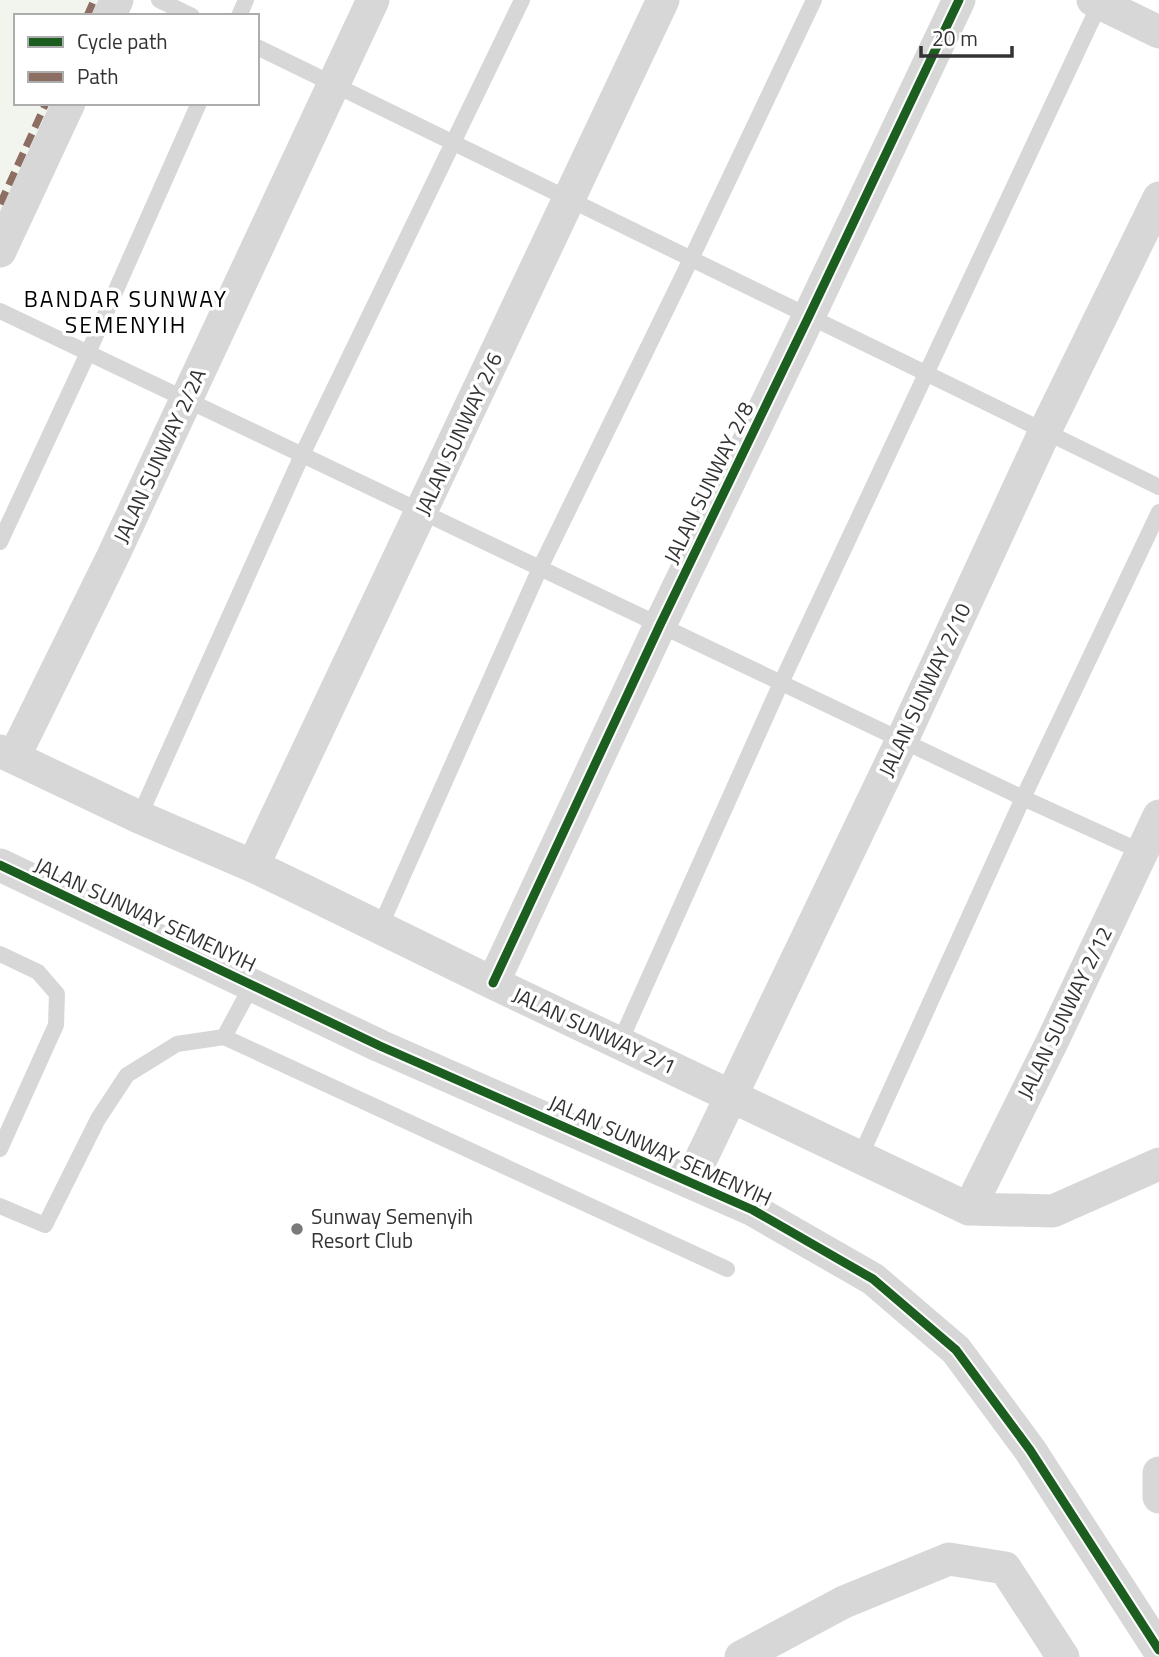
<svg xmlns="http://www.w3.org/2000/svg" width="1159" height="1657" viewBox="0 0 1159 1657" font-family="'Titillium Web',sans-serif">
	<style>
		.green { fill: #f1f5ed }
		.lines { fill: none; stroke-linecap: round; stroke-linejoin: round }
		.lane { stroke: #d7d7d7; stroke-width: 16 }
		.street { stroke: #d7d7d7; stroke-width: 33 }
		.quiet { stroke: #8d6e63; stroke-width: 7; stroke-dasharray: 14 7; stroke-linecap: butt }
		.cycleway-casing { stroke: #fff; stroke-width: 13 }
		.cycleway { stroke: #1b5e20; stroke-width: 9 }
		.poi-dot { fill: #7a7a7a; stroke: #fff; stroke-width: 2.5 }
		.labels { text-anchor: middle; stroke-width: 7; stroke-linejoin: round; paint-order: stroke }
		.street-label { font-size: 21px; fill: #333; stroke: #fff }
		.poi-label { font-size: 21px; fill: #333; stroke: #fff; text-anchor: start }
		.neighbourhood-label { font-size: 23px; letter-spacing: 2px; fill: #000; stroke: #fff }
	</style>
	<rect width="100%" height="100%" fill="#fff"/>
	<path class="green" d="M0,0H106L99,16H16V103H58L0,229Z"/>
	<g class="lines">
		<path class="lane" d="M159,0L192,16
			M239,16L246,0
			M257,47L1159,487
			M0,311L1023,798L1142,852
			M0,542L88,353L199,103
			M139,817L302,455L522,0
			M380,927L540,568L691,259L814,0
			M0,954L38,972L57,994L56,1025L0,1149
			M224,1037L252,985
			M620,1042L781,683L1100,3
			M860,1157L1023,798L1159,512
			M0,1206L45,1225L98,1119L127,1075L177,1044L224,1037L727,1269"/>
		<path class="street" d="M1093,0L1159,32
			M109,16L117,0
			M0,251L69,103
			M0,751L139,817L253,866L303,890L493,983L969,1209L1053,1211L1159,1164
			M14,757L112,558L373,0
			M0,865L380,1046L753,1210L873,1279L956,1350L1030,1450L1159,1650
			M253,866L663,0
			M493,983L660,625L809,316L959,0
			M690,1182L902,740L1045,431L1159,198
			M969,1209L1052,1042L1159,816
			M1159,1473V1497
			M741,1657L844,1602L949,1559L1005,1568L1063,1657"/>
		<path class="quiet" d="M87,16L94,0
			M0,204L46,103"/>
		<g class="cycleway-casing">
			<path id="cycleway" d="M0,865L380,1046L753,1210L873,1279L956,1350L1030,1450L1159,1650
				M493,983L660,625L809,316L959,0"/>
		</g>
		<use href="#cycleway" class="cycleway"/>
	</g>
	<circle class="poi-dot" cx="297" cy="1229" r="7"/>
	<g class="labels">
		<g class="street-label">
			<text transform="translate(459 434) rotate(-65)" y="7">JALAN SUNWAY 2/6</text>
			<text transform="translate(160 456) rotate(-65)" y="7">JALAN SUNWAY 2/2A</text>
			<text transform="translate(709 483) rotate(-64)" y="7">JALAN SUNWAY 2/8</text>
			<text transform="translate(925 690) rotate(-65)" y="7">JALAN SUNWAY 2/10</text>
			<text transform="translate(145 915) rotate(25)" y="7">JALAN SUNWAY SEMENYIH</text>
			<text transform="translate(1065 1013) rotate(-64)" y="7">JALAN SUNWAY 2/12</text>
			<text transform="translate(594 1031) rotate(25)" y="7">JALAN SUNWAY 2/1</text>
			<text transform="translate(660 1151) rotate(24)" y="7">JALAN SUNWAY SEMENYIH</text>
		</g>
		<g class="poi-label">
			<text x="311" y="1224">Sunway Semenyih<tspan x="311" dy="24">Resort Club</tspan></text>
		</g>
		<g class="neighbourhood-label">
			<text x="126" y="307">BANDAR SUNWAY<tspan x="126" dy="26">SEMENYIH</tspan></text>
		</g>
	</g>
	<rect x="14" y="14" width="245" height="91" fill="#ffffff" stroke="#adadad" stroke-width="2"/>
	<rect x="28" y="37" width="35" height="10" fill="#1b5e20" stroke="#adadad" stroke-width="2"/>
	<text x="77" y="49" font-size="21" fill="#333333">Cycle path</text>
	<rect x="28" y="72" width="35" height="10" fill="#8d6e63" stroke="#adadad" stroke-width="2"/>
	<text x="77" y="84" font-size="21" fill="#333333">Path</text>
	<path d="M921 46v10h91v-10" fill="none" stroke="#333333" stroke-width="3.5"/>
	<text x="932" y="46" font-size="21" fill="#333333" stroke="#ffffff" stroke-width="5" paint-order="stroke">20 m</text>
</svg>
